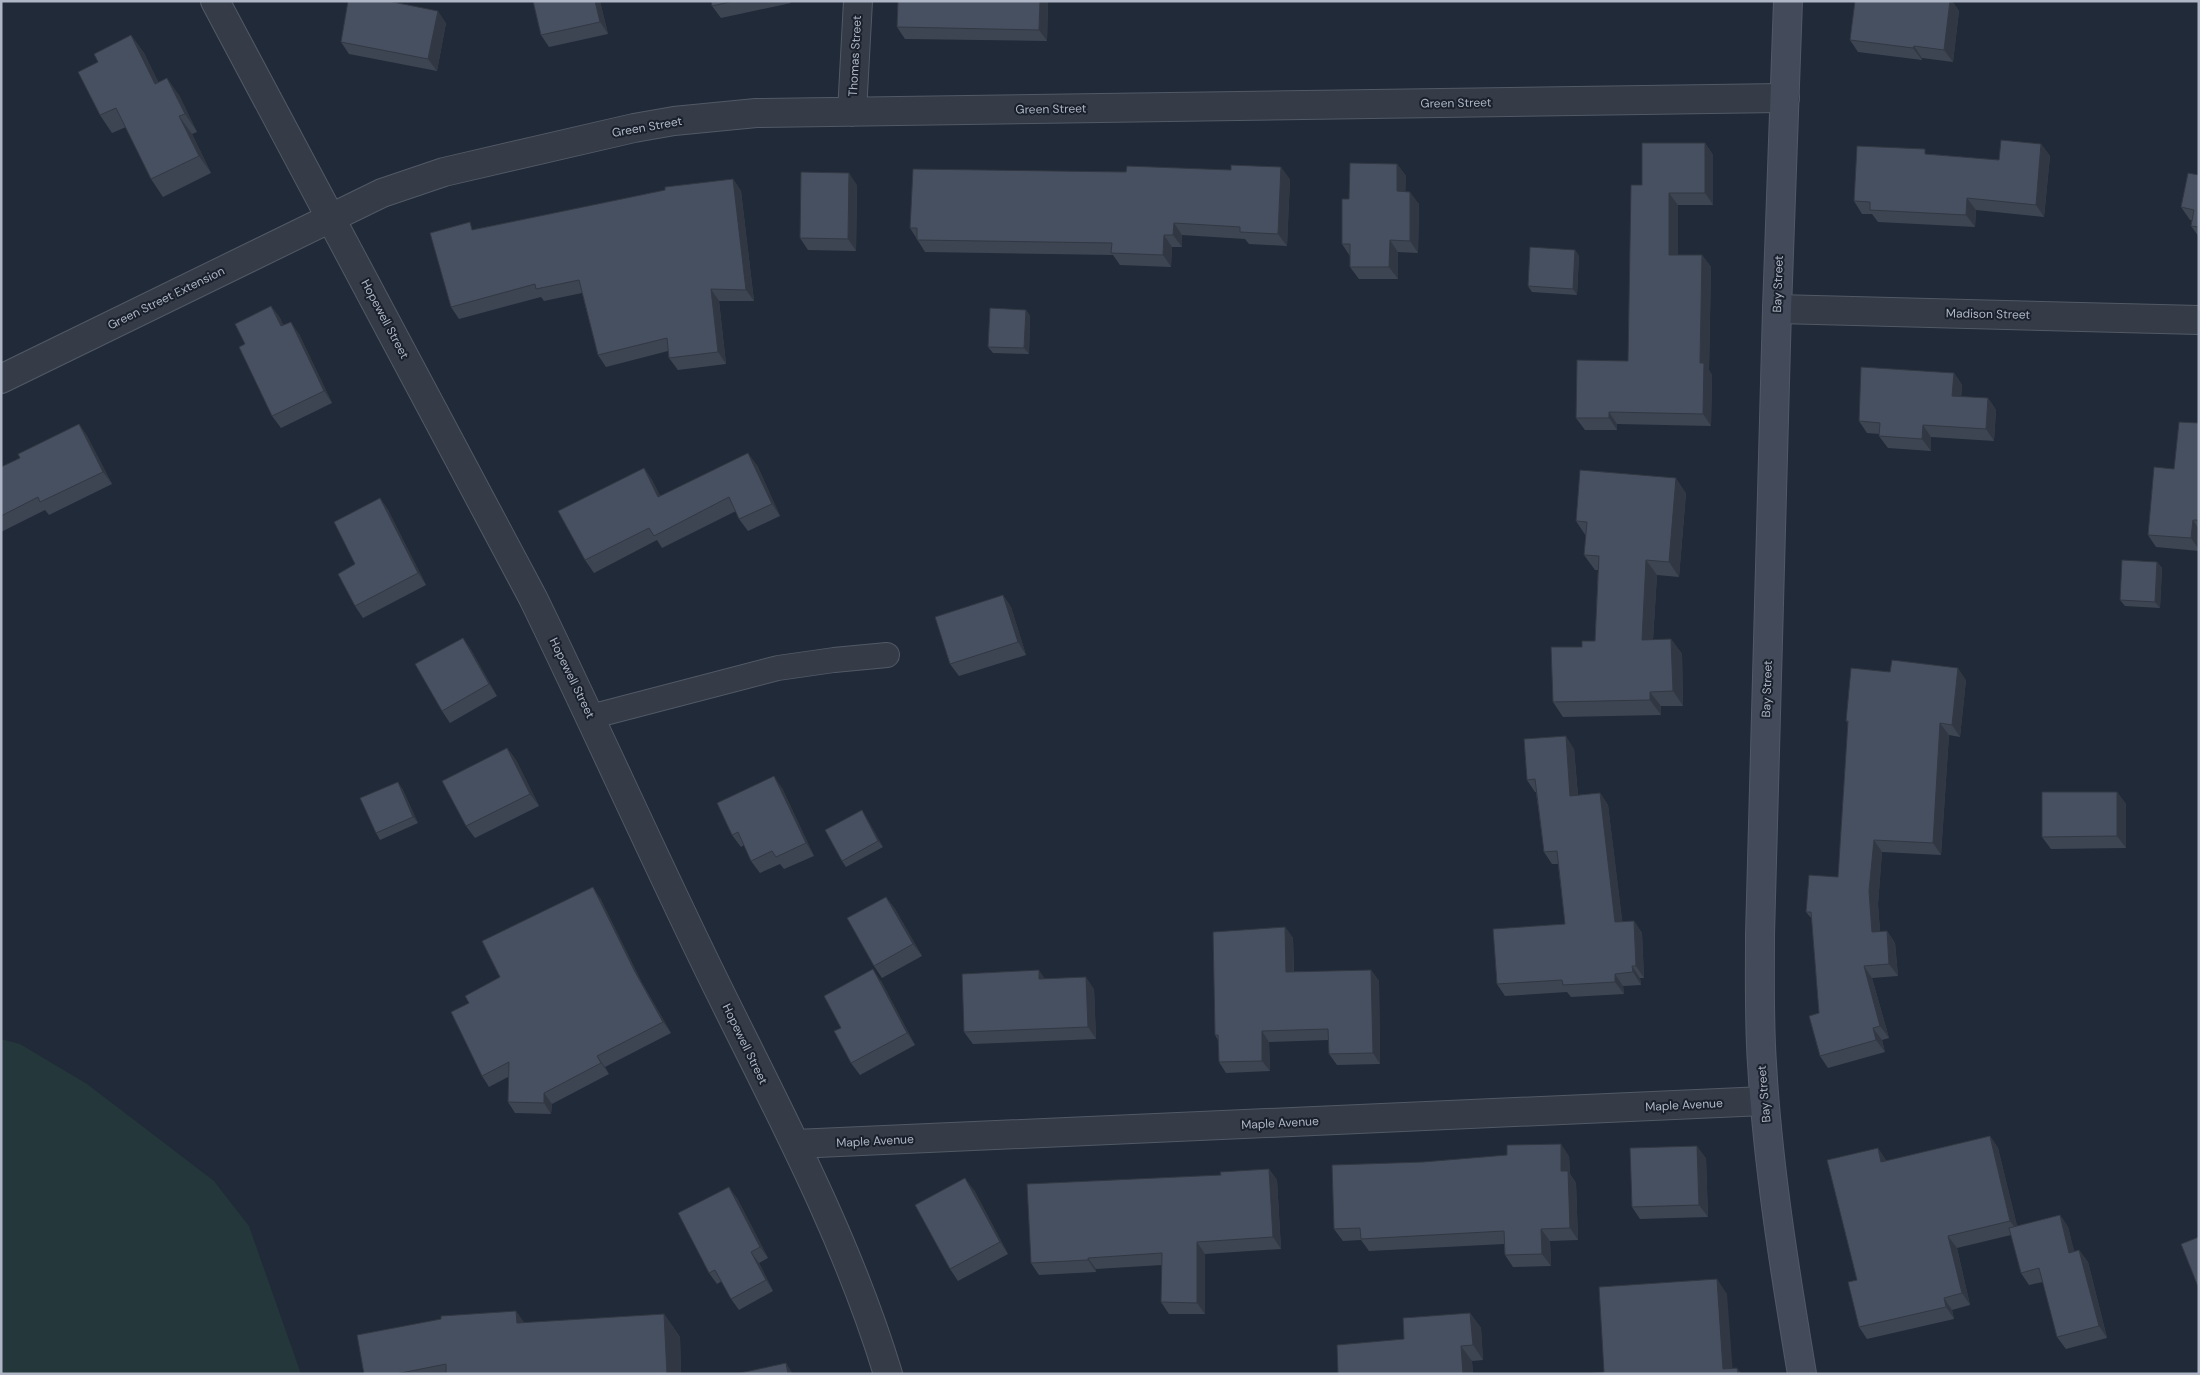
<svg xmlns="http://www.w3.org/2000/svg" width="2200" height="1375" viewBox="0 0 2200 1375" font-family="'DM Sans',sans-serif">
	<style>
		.green { fill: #24373a }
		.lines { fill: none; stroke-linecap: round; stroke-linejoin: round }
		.lane-casing { stroke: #525966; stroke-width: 26 }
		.street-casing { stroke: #525966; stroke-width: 30 }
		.secondary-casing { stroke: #525966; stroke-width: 30 }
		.lane { stroke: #353c48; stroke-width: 24 }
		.street { stroke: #353c48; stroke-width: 28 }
		.secondary { stroke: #434b5b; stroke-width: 28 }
		.wall { fill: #3d4553 }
		.shaded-wall { fill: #323843 }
		.building { fill: #475060; stroke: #323843 }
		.labels { text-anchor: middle; stroke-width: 4; stroke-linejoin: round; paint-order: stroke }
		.street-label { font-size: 12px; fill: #afb6c5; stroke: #1a212d }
	</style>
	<rect width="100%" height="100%" fill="#212a38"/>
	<path class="green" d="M1,1039L20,1044L87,1084L214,1181L249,1226L301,1374H1Z"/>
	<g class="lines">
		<g class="lane-casing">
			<path id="lane" d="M590,717L778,668L834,660L887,655"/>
		</g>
		<g class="street-casing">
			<path id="street" d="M215,1L533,598C593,721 649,847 709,970C774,1103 845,1232 888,1374
				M852,112L858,1
				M1777,309L2199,320
				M1,379L382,193L444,172L634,128L674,121L756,113L1785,98
				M795,1144L1764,1101"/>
		</g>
		<g class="secondary-casing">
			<path id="secondary" d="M1788,1L1777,309L1760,935C1760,978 1759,1021 1762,1064C1768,1168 1785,1272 1802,1374"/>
		</g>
		<use href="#lane" class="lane"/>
		<use href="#street" class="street"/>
		<use href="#secondary" class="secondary"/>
	</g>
	<path class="wall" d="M533,1H600L608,34L549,47L541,35Z
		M711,1H790L791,3L721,18L712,6Z
		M898,1H1048L1047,41L905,39L897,27Z
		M1855,1H1952L1959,11L1953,62L1922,58V60L1858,52L1850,40Z
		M446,23L437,71L349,54L341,42Z
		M131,35L144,53L158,82L179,95L197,132L192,134L211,173L163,197L151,179L126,127L112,133L100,115L98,62Z
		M1705,143L1713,155V205H1678V255H1702L1711,267L1709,370L1712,375L1711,426L1617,424V430H1585L1576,418L1628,361L1642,185Z
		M2041,144L2050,156L2044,217L1976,210L1975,227L1878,222L1872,214H1862L1854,201L1928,154L1999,160Z
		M1397,164L1406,176L1405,191L1419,204L1418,253L1398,252V279H1359L1350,267V256L1342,244L1349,199Z
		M2199,175V237L2191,226L2192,220H2190L2181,207Z
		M733,179L741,191L754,301H719L726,364L678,370L669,358L668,351L606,367L598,355L582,293L544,301L541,297L459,319L451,307L475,229Z
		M1290,179L1287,246L1249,244L1245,239L1182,235V247H1172L1171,267L1120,265L1113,255L925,252L910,228Z
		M857,185L856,251L808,250L800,238Z
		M1575,250L1579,256L1577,295L1532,292L1528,286Z
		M271,306L280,318L283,325L299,334L332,403L281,428L272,416L245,344Z
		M1026,310L1030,316L1029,354L993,353L988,347Z
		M1954,373L1962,385L1961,397L1988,398L1996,410L1994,441L1931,437V451L1888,448L1879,436V434L1867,433L1859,421Z
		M2199,423V551L2156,547L2148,535L2174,469Z
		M79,424L87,436L112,484L49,515L45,510L1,532V467L20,458Z
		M757,465L780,516L748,531L739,519L736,511L662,548L657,540L594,573L585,560L644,468L652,480L660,496Z
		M1686,493L1679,577L1657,575L1653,640L1671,639L1682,654L1683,706H1661V715L1563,717L1553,702L1582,647L1595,641L1598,570H1595L1584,555L1586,536L1576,521Z
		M380,498L388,510L426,585L363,618L355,606V564Z
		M2157,562L2162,568L2160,608L2125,606L2120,600Z
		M1003,595L1011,607L1026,655L959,676L950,664Z
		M463,638L471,650L497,696L450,723L442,711Z
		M1966,680L1960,737L1949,735L1941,855L1882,852L1878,904L1880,932L1887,931L1895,943L1898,976L1872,978L1889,1038L1882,1040L1885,1052L1828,1068L1820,1056L1819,1013L1812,919L1806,912L1838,877L1848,723L1846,721Z
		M507,748L516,760L539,806L475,838L466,826Z
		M1574,749L1578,795L1600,793L1608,805L1622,921H1634L1642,933L1644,978H1640L1641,985L1623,986L1624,994L1571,997L1567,992L1505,996L1497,984L1565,924L1558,864H1552L1544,852L1536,792H1535L1527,780Z
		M402,788L418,823L380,840L376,833Z
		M782,788L814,856L784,869L780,864L760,873L751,861L744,845L741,847L732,835Z
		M2117,792L2126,804V848L2051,849L2042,837Z
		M866,817L883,847L846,867L842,861Z
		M886,897L895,909L922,956L882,978L874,966Z
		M600,898L641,981L671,1033L605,1067L609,1074L552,1104L551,1114L515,1113L508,1102V1077L489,1087L482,1076L469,1003Z
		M1285,927L1293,938L1294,972L1371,970L1379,981L1380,1064L1337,1065L1329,1054V1040L1269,1042L1270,1071L1226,1073L1219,1062L1218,1040L1215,1035Z
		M1045,979L1094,989L1096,1039L973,1044L964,1032Z
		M881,981L915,1045L860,1075L851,1063L841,1028Z
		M1990,1136L1998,1148L2017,1226L2060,1215L2068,1227L2074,1252L2079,1250L2088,1262L2107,1338L2066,1349L2057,1337L2043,1282L2029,1285L2021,1273L2011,1235L1957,1248L1970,1305L1952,1310L1954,1319L1867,1339L1859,1327L1857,1280L1878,1148L1886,1161Z
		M1569,1156L1570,1174L1576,1183L1578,1240L1550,1241L1551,1266L1513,1267L1505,1255L1504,1244L1369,1251L1361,1240L1343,1241L1334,1229Z
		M1706,1158L1708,1217L1640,1219L1632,1207Z
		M1269,1169L1277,1180L1281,1249L1205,1254V1314H1169L1161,1302L1162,1265L1096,1269V1272L1039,1275L1031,1263L1221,1175Z
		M974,1190L1008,1254L958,1281L950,1269Z
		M737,1198L768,1258L759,1263L773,1291L739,1310L731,1299L722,1281L717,1284L709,1273Z
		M1470,1313L1481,1328L1483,1360L1472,1361L1473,1374H1338L1404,1339Z
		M664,1314L680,1337L681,1374H364L525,1323Z"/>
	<path class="shaded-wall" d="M595,1H600L608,34L600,22Z
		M1040,1H1048L1047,41L1039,30Z
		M1950,1H1952L1959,11L1953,62L1944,50Z
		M438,11L446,23L437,71L428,59Z
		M131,35L144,53L168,101L155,84Z
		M1914,46L1922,58V60L1913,48Z
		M167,78L179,95L197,132L185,114Z
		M179,116L192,134L211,173L199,156Z
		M1705,143L1713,155V205L1705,193Z
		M2041,144L2050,156L2044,217L2036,205Z
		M1397,164L1406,176L1405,203L1397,191Z
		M1281,167L1290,179L1287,246L1278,234Z
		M849,173L857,185L856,251L848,239Z
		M733,179L741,191L754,301L746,290Z
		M1410,192L1419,204L1418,253L1410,241Z
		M1669,193L1678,205V267L1669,255Z
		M1967,198L1976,210L1975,227L1966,215Z
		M1174,223L1182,235V247L1173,235Z
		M1164,235L1172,247L1171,267L1163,255Z
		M1390,240L1398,252V279L1389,267Z
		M1575,250L1579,256L1577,295L1573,289Z
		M1702,255L1711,267L1709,370L1712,375L1711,426L1703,414L1700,363Z
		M711,289L719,301L726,364L718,352Z
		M271,306L280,318L290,339L281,326Z
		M1026,310L1030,316L1029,354L1024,348Z
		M291,322L299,334L332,403L324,391Z
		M1954,373L1962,385L1961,408L1952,396Z
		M1988,398L1996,410L1994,441L1986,429Z
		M1609,412L1617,424V430L1609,418Z
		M79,424L87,436L112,484L103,472Z
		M1923,425L1931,437V451L1922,439Z
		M748,453L757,465L780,516L772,504Z
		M644,468L652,480L667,509L658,497Z
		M1676,478L1686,493L1679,577L1669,562Z
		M380,498L388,510L426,585L418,573Z
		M2193,520L2199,529V550L2191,538Z
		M1646,560L1657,575L1652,655L1642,640Z
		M2157,562L2162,568L2160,608L2155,602Z
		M1003,595L1011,607L1026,655L1018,642Z
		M463,638L471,650L497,696L489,684Z
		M1671,639L1682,654L1683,706L1673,691Z
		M1958,668L1966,680L1960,737L1952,725Z
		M1650,692L1661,706V715L1650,700Z
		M1940,723L1949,735L1941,855L1933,843Z
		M1566,736L1574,749L1579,808L1570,796Z
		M507,748L516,760L539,806L530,794Z
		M774,776L782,788L814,856L806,843Z
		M398,782L402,788L418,823L413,817Z
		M2117,792L2126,804V848L2117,836Z
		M1600,793L1608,805L1624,934L1615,922Z
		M862,810L866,817L883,847L878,841Z
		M1874,840L1882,852L1878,904L1881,944L1872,932L1869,891Z
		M593,887L600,898L641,981L671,1033L663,1022L634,970Z
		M886,897L895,909L922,956L913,944Z
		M1634,921L1642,933L1644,978L1636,966Z
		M1285,927L1293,938L1294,983L1286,972Z
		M1887,931L1895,943L1898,976L1889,964Z
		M1632,966L1640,978L1641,985L1633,972Z
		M1864,966L1872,978L1889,1038L1880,1026Z
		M873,969L881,981L915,1045L907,1033Z
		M1039,970L1047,982L1039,979Z
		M1371,970L1379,981L1380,1064L1373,1053Z
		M1615,974L1623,986L1624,994L1615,982Z
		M1086,977L1094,989L1096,1039L1088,1027Z
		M1873,1028L1882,1040L1885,1052L1876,1040Z
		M1262,1031L1269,1042L1270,1071L1262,1061Z
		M597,1056L605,1067L609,1074L601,1063Z
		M544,1093L552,1104L551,1114L544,1103Z
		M1990,1136L1998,1148L2019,1233L2010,1221Z
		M1561,1144L1569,1156L1570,1174L1576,1183L1578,1240L1570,1228L1561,1171Z
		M1697,1146L1706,1158L1708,1217L1699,1205Z
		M1878,1148L1886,1160L1890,1175L1881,1162Z
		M1269,1169L1277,1180L1281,1249L1273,1237Z
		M965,1178L974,1190L1008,1254L1000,1242Z
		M729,1187L737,1198L768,1258L760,1247Z
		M2060,1215L2068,1227L2078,1265L2069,1253Z
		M1541,1229L1550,1241L1551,1266L1542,1254Z
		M1948,1236L1957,1248L1970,1305L1962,1293Z
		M1197,1242L1205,1254V1314L1197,1303Z
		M2079,1250L2088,1262L2107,1338L2099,1326Z
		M751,1252L759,1263L773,1291L766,1280Z
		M1088,1258L1096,1269V1272L1088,1260Z
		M1717,1279L1727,1294L1733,1374L1723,1369Z
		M1944,1298L1952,1310L1954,1319L1946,1307Z
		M516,1311L532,1333L517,1323Z
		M1470,1313L1481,1328L1483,1360L1473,1345Z
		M664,1314L680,1337L681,1374H667Z
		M1461,1346L1472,1361L1473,1374H1463Z
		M786,1363L793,1374H788Z
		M1737,1368L1742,1374H1738Z"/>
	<path class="building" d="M348,1H388L438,11L428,59L341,42Z
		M533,1H595L600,22L541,35Z
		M711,1H734L712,6Z
		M898,1H1040L1039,30L897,27Z
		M1855,1H1950L1944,50L1914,46L1913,48L1850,40Z
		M131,35L155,84L167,78L185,114L179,116L199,156L151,179L116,108L100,115L78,72L98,62L94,54Z
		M2001,140L2041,144L2036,205L1967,198L1966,215L1870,210V202L1854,201L1857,146L1925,149V154L1999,160Z
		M1642,143H1705V193H1669V255H1702L1700,363H1704L1703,414L1609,412V418H1576L1577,360L1628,361L1631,185H1642Z
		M1350,163L1397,164V191L1410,192V241L1390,240L1389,267H1350V244H1342V199H1349Z
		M1231,165L1281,167L1278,234L1240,232V227L1174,223L1173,235H1164L1163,255L1111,253L1112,243L917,240V228H910L913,169L1126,172L1127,166L1231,170Z
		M801,172L849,173L848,239L800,238Z
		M2188,173L2199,175V227L2191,226L2194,210L2181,207Z
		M733,179L746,290L711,289L718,352L669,358L667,338L598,355L579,280L536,289L535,284L451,307L430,233L470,222L472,230L665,190V187Z
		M1530,247L1575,250L1573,289L1528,286Z
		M271,306L281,326L291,322L324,391L272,416L239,347L245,344L235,324Z
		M990,308L1026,310L1024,348L988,347Z
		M1861,367L1954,373L1952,396L1988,398L1986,429L1923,425L1922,439L1879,436L1880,423L1859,421Z
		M2179,422L2199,423V520H2193L2191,538L2148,535L2154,467L2174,469Z
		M79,424L103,472L40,502L38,497L1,516V467L20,458L18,454Z
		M748,453L772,504L739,519L729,497L654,536L649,528L585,560L558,511L644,468L658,497Z
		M1580,470L1676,478L1669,562L1646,560L1642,640L1671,639L1673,691L1650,692V700L1553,702L1551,647H1582V641H1595L1599,556L1584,555L1587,522L1576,521Z
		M380,498L418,573L355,606L338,574L355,564L334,522Z
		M2122,560L2157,562L2155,602L2120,600Z
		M1003,595L1018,642L950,664L935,617Z
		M463,638L489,684L442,711L415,664Z
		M1892,660L1958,668L1952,725L1940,723L1933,843L1874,840L1869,891L1872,932L1887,931L1889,964L1864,966L1880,1026L1873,1028L1876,1040L1820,1056L1809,1016L1819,1013L1811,912H1806L1809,875L1838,877L1848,721H1846L1851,668L1890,672Z
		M1566,736L1570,796L1600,793L1615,922L1634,921L1636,966H1632L1633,972L1615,974V982L1563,985L1562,980L1497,984L1493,929L1565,924L1557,851L1544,852L1535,779L1527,780L1524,739Z
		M507,748L530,794L466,826L442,781Z
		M774,776L806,843L776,857L772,851L751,861L738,832L732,835L717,803Z
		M398,782L413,817L376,833L360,798Z
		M2042,792H2117V836L2042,837Z
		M862,810L878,841L842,861L825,830Z
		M593,887L634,970L663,1022L597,1056L601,1063L544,1093V1103L508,1102L509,1062L482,1076L451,1012L469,1003L465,996L500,977L482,941Z
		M886,897L913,944L874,966L847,918Z
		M1285,927L1286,972L1371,970L1373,1053L1329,1054L1328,1029L1262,1031V1061L1219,1062L1218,1035H1215L1213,932Z
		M873,969L907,1033L851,1063L834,1031L841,1028L824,996Z
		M1039,970V979L1086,977L1088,1027L964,1032L962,974Z
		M1990,1136L2010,1221L1948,1236L1962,1293L1944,1298L1946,1307L1859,1327L1848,1282L1857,1280L1827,1160L1878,1148L1881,1162Z
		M1561,1144V1171H1568L1570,1228L1541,1229L1542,1254L1505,1255L1504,1231L1361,1239L1360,1228L1334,1229L1332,1165L1423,1162L1507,1155V1145Z
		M1697,1146L1699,1205L1632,1207L1630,1148Z
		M1269,1169L1273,1237L1197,1242V1303L1161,1302L1162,1253L1088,1258V1260L1031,1263L1027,1184L1221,1175L1220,1172Z
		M965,1178L1000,1242L950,1269L915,1205Z
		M729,1187L760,1247L751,1252L766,1280L731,1299L715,1270L709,1273L678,1213Z
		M2060,1215L2069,1253L2079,1250L2099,1326L2057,1337L2039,1268L2021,1273L2009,1228Z
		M2199,1237V1289L2181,1244Z
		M1717,1279L1723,1369L1737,1368L1738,1374H1583L1604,1372L1599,1287Z
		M516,1311L517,1323L664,1314L667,1374H446V1364L396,1374H364L357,1335L441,1319V1316Z
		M1470,1313L1473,1345L1461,1346L1463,1374H1338L1337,1345L1404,1339L1403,1318Z
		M786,1363L788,1374H736Z"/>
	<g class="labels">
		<g class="street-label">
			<text transform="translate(855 56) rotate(-87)" y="4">Thomas Street</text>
			<text transform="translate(1456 103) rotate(-1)" y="4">Green Street</text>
			<text transform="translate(1051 109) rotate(-1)" y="4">Green Street</text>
			<text transform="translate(647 127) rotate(-10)" y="4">Green Street</text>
			<text transform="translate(1778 284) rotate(-88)" y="4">Bay Street</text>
			<text transform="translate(166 298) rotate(-26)" y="4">Green Street Extension</text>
			<text transform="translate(1988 314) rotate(1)" y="4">Madison Street</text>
			<text transform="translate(385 319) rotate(62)" y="4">Hopewell Street</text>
			<text transform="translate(572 678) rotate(64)" y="4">Hopewell Street</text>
			<text transform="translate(1767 689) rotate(-88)" y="4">Bay Street</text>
			<text transform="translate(745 1044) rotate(64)" y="4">Hopewell Street</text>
			<text transform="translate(1764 1094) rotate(-95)" y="4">Bay Street</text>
			<text transform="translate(1684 1105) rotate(-3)" y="4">Maple Avenue</text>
			<text transform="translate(1280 1123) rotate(-3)" y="4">Maple Avenue</text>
			<text transform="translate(875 1141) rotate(-3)" y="4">Maple Avenue</text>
		</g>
	</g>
	<rect width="2200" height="1375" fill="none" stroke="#afb6c5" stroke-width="5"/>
</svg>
